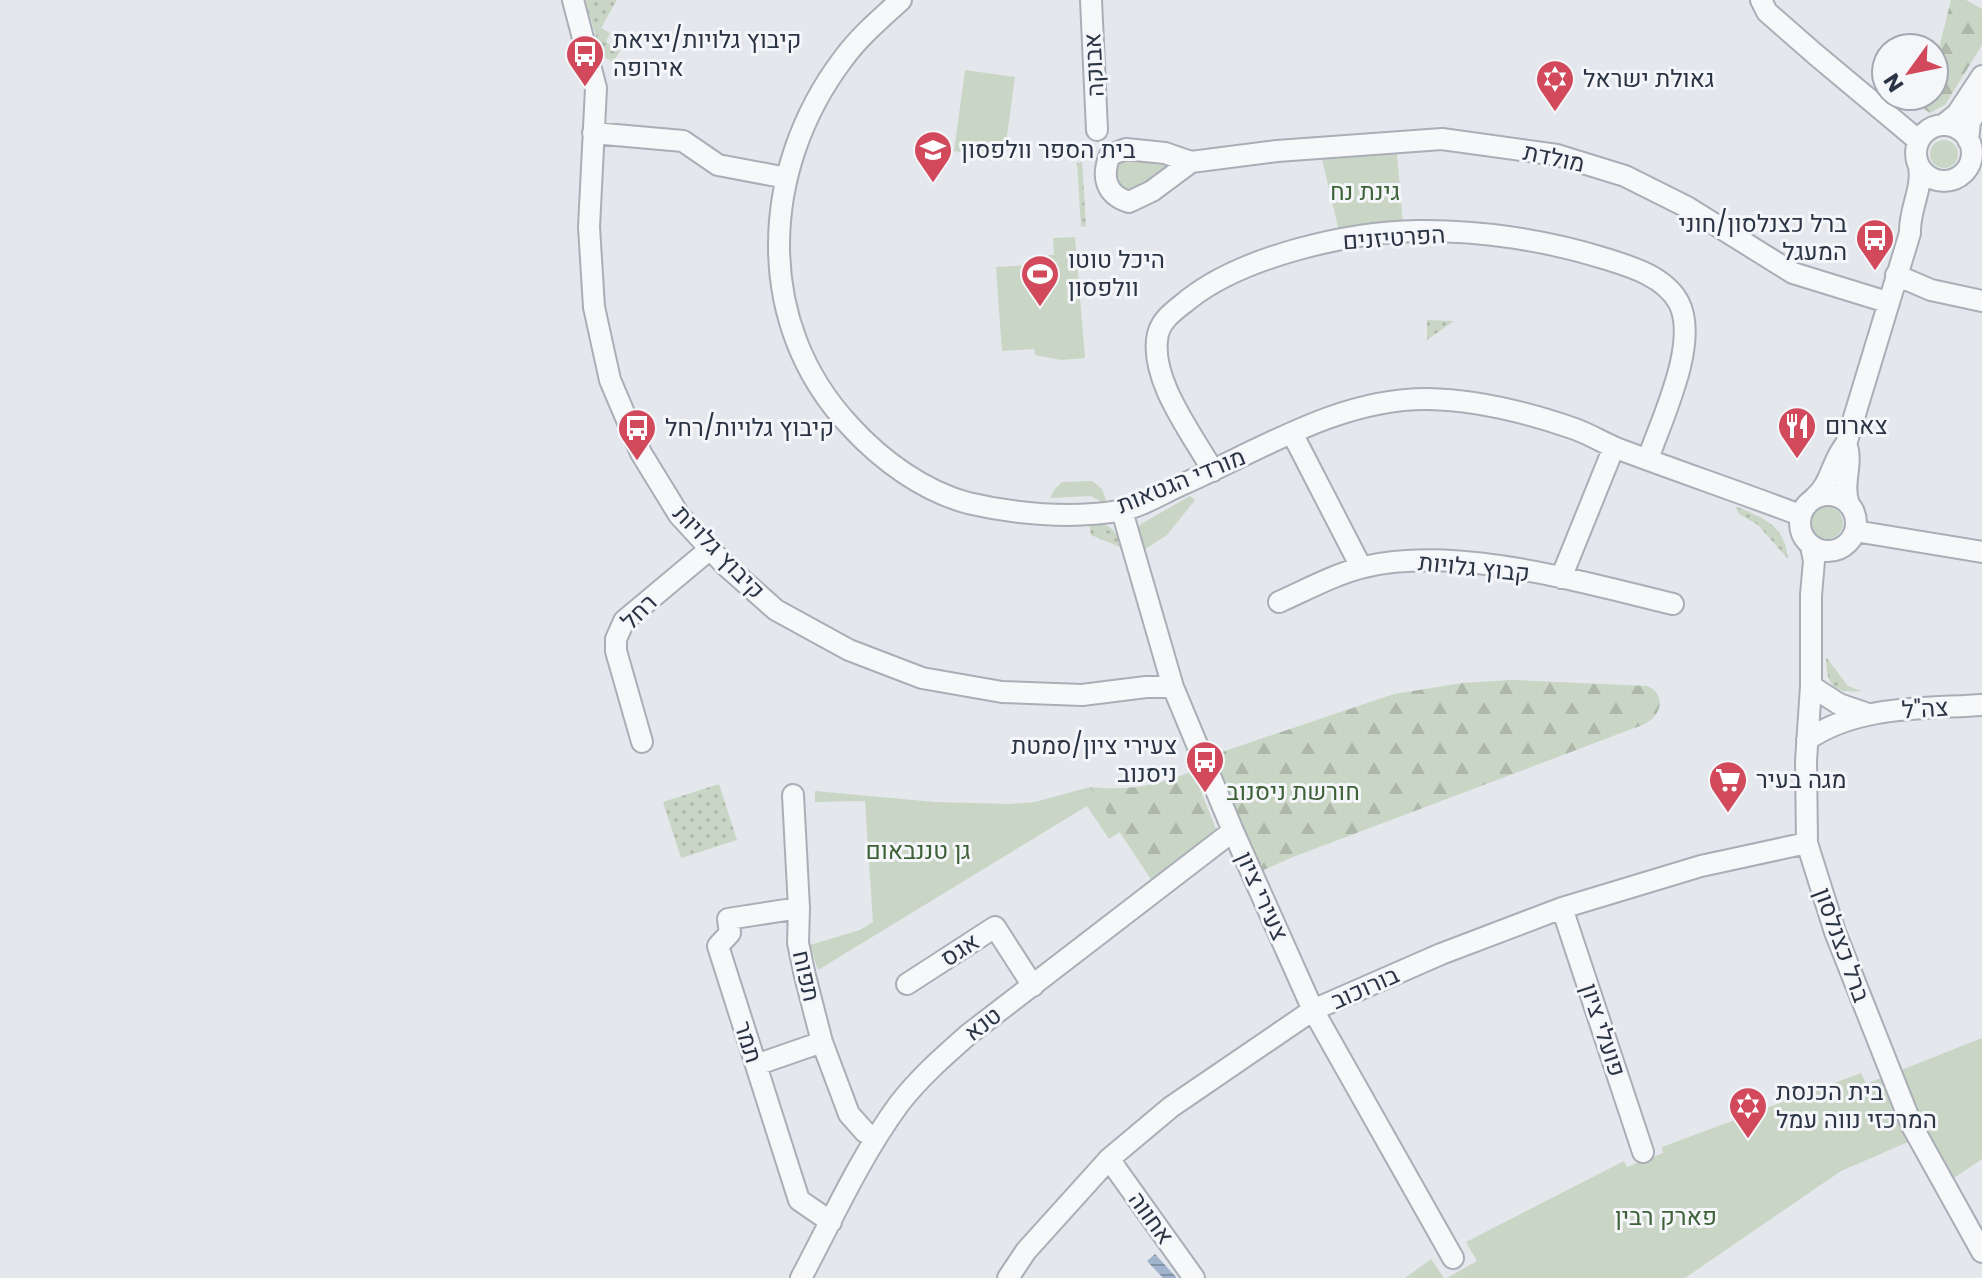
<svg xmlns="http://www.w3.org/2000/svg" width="1982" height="1278" viewBox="0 0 1982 1278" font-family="Poppins,Heebo,sans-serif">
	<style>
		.green { fill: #c9d6c5 }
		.forest { fill: url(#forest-firs) }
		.garden { fill: url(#garden-dots) }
		.water { fill: url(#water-rules) }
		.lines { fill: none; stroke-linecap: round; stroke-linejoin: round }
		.minor-casing { stroke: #a9aeb7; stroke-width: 24 }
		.minor { stroke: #f7f8fa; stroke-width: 20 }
		.labels { text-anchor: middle; stroke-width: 6; stroke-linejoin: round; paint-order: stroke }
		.poi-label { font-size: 24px; fill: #2b3445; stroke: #f4f6f9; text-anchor: start }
		.street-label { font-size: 24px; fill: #2b3445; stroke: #f4f6f9 }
		.park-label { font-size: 24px; fill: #3f6138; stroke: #f4f6f9 }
	</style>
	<defs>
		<pattern id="forest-firs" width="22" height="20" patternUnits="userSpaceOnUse" patternTransform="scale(2)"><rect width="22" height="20" fill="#c9d6c5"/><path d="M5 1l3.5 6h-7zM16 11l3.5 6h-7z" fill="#adb8ab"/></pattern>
		<pattern id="garden-dots" width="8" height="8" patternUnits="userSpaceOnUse" patternTransform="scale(2)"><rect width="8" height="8" fill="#c9d6c5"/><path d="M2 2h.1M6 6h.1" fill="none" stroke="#adb8ab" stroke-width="1.8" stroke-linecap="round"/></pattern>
		<pattern id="water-rules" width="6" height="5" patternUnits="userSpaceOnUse" patternTransform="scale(2)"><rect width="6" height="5" fill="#9fb4cc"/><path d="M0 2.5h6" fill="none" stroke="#8293a7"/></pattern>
	</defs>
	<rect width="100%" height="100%" fill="#e4e7ec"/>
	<path class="green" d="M965,70L1015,77L1004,158L954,151Z
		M1930 154a14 14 0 1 1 28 0a14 14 0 1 1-28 0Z
		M1397,153L1403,225L1339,231L1322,159Z
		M1110,155L1191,162L1129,202L1106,164Z
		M1075,237L1085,358L1061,360L1035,355L1034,349L1002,351L996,267L1048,264V255H1054L1053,238Z
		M1092,481L1102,489L1106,500L1104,503L1091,496L1050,498L1054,490L1062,482Z
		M1190,496L1195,500L1167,535L1144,550L1137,539L1135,531L1141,524Z
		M1811 523a16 16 0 1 1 32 0a16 16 0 1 1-32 0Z
		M1090,787L1120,832L1109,839L1087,806L818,970L810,945L860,930L873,922L865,801L815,802V791L935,802L1010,804L1035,802Z
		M1982,1038V1159L1954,1178L1929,1133L1841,1171L1685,1278H1447L1477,1261L1466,1242L1624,1161L1627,1167L1663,1153L1662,1147L1861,1073L1866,1084Z
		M1431,1259L1444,1278H1405Z"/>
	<path class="forest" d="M1951,0H1966L1982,9V45L1945,105L1930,113L1924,109L1927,96H1934V68Z
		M1512,680L1647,686C1661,691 1664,707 1653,718C1648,724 1637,727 1629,730L1293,857L1259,872L1210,756L1394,694L1462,683Z
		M1193,771L1216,829L1154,884L1090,787C1131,791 1155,786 1193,771Z"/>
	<path class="garden" d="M585,0H617L601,28L610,33L606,42L620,51L613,62L602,56Z
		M1082,162L1086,226L1081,227L1077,163Z
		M1427,320L1454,321L1427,340Z
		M1735,506C1765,519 1784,524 1788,559L1758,525L1739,514Z
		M1101,523C1114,527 1118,536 1122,548L1091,535L1089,524Z
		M1826,657L1848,686L1861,691C1833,694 1826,684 1826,657Z
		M719,784L737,840L681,858L663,802Z"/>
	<path class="water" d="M1155,1254L1176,1277V1278H1163L1147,1261Z"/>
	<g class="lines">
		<g class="minor-casing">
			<path id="minor" d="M573,0L596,88L589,227L594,307L610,380L641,453L679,515L724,564L776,610L849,650L922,678L1002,692L1082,695L1146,687H1173
				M901,0C880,19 859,37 843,59C760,169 753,323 850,426C881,460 923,491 968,503C1014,514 1071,519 1118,511C1139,508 1161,494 1181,485C1259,451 1339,398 1428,399C1476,400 1529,413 1575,429C1589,434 1602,442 1616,448C1677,471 1739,492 1800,515
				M1091,0L1097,130
				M1761,0L1767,12L1815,54L1919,141
				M1943,125L1957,114L1982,76
				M1916 153a28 28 0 1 1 56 0a28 28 0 1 1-56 0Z
				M593,133L683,141L718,165L787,178
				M1968,140L1970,122L1982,100
				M1191,162L1152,191L1129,202C1106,195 1101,177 1110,155L1126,149L1165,153L1191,162L1277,151L1442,139L1557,155L1625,176L1687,207L1793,273L1887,302
				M1896,275L1931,290L1982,301
				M1292,433L1361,567
				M1846,444C1854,463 1841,484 1849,504
				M1213,471C1193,435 1148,378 1158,334C1162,318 1177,309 1189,299C1244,256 1348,232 1418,231C1478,230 1545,240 1603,258C1629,266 1665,276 1679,303C1699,343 1662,418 1648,459
				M1800 523a28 28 0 1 1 56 0a28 28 0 1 1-56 0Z
				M1815,497C1831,484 1832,460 1846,444L1910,233C1909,209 1923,190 1919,166
				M1122,511L1173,687L1233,831L1313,1010L1453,1258
				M1855,531L1982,552
				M1811,546L1814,561L1811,595V686L1806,761L1807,843L1835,932L1912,1126L1982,1252
				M1561,578L1614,447
				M1279,602C1306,590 1335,574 1364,567C1457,545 1581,582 1673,604
				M1811,686L1839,704L1868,714
				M1807,740C1857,705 1924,709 1982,705
				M642,742L616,651V639L624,621L710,549
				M793,795L799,908L798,943L805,976L822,1042L849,1114L865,1132L876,1137
				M799,908L728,919L730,933L718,946L799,1200L831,1222
				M1562,908L1643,1152
				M907,984L995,927L1033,986
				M756,1065L822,1042
				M1109,1159L1194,1278
				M801,1278C832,1220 860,1157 899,1104C919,1078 944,1056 969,1034L1233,831
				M1008,1278L1026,1251L1109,1159L1171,1107L1313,1010L1441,954L1562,908L1701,866L1807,843"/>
		</g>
		<use href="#minor" class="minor"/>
	</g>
	<defs>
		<g id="bus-pin" transform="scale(2)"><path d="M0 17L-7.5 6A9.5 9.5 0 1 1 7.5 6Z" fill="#d1495b" stroke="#f4f6f9"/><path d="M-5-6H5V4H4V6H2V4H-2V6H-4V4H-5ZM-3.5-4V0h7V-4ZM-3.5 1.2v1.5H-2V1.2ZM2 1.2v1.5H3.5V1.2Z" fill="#fff"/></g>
		<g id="synagogue-pin" transform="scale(2)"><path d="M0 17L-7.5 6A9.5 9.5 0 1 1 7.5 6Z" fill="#d1495b" stroke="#f4f6f9"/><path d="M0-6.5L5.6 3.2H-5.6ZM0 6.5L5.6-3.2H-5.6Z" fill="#fff"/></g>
		<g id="school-pin" transform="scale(2)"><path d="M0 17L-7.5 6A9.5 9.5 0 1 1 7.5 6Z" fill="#d1495b" stroke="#f4f6f9"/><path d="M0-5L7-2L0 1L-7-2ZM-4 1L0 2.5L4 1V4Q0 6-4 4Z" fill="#fff"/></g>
		<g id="stadium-pin" transform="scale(2)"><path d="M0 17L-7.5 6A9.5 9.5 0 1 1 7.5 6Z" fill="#d1495b" stroke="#f4f6f9"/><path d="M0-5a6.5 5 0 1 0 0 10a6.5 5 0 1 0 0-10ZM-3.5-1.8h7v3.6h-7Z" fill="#fff"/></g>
		<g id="restaurant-pin" transform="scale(2)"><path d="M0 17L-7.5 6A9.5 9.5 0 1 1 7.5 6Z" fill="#d1495b" stroke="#f4f6f9"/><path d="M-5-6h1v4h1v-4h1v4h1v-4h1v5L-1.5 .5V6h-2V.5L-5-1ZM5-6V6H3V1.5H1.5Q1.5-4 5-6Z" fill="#fff"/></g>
		<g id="supermarket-pin" transform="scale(2)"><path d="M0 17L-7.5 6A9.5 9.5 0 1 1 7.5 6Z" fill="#d1495b" stroke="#f4f6f9"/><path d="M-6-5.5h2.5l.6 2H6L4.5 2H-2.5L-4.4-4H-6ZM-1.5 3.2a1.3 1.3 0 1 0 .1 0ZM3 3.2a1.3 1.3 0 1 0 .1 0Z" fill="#fff"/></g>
	</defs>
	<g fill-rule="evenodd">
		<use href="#bus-pin" x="585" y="54"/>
		<use href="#synagogue-pin" x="1555" y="79"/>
		<use href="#school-pin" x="933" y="150"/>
		<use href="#bus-pin" x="1875" y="238"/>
		<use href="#stadium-pin" x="1040" y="274"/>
		<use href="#restaurant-pin" x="1797" y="426"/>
		<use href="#bus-pin" x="637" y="428"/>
		<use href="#bus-pin" x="1205" y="760"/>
		<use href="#supermarket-pin" x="1728" y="780"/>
		<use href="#synagogue-pin" x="1748" y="1106"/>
	</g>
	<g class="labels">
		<g class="poi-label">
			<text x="613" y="48">קיבוץ גלויות/יציאת<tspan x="613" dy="28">אירופה</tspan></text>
			<text x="1583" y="87">גאולת ישראל</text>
			<text x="961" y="158">בית הספר וולפסון</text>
			<text x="1847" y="232" text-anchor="end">ברל כצנלסון/חוני<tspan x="1847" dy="28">המעגל</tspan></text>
			<text x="1068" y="268">היכל טוטו<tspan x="1068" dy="28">וולפסון</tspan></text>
			<text x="1825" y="434">צארום</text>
			<text x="665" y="436">קיבוץ גלויות/רחל</text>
			<text x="1177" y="754" text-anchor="end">צעירי ציון/סמטת<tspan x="1177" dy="28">ניסנוב</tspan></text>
			<text x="1756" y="788">מגה בעיר</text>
			<text x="1776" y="1100">בית הכנסת<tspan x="1776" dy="28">המרכזי נווה עמל</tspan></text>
		</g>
		<g class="street-label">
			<text transform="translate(1094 65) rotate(-93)" y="8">אבוקה</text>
			<text transform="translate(1554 158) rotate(12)" y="8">מולדת</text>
			<text transform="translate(1394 238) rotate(-4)" y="8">הפרטיזנים</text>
			<text transform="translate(1181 481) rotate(-22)" y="8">מורדי הגטאות</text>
			<text transform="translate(719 552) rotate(46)" y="8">קיבוץ גלויות</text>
			<text transform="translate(1474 568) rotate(6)" y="8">קבוץ גלויות</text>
			<text transform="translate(639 612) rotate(-45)" y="8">רחל</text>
			<text transform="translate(1925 709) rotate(-4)" y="8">צה"ל</text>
			<text transform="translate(1262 896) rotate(66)" y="8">צעירי ציון</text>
			<text transform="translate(1842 945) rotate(70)" y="8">ברל כצנלסון</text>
			<text transform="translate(960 950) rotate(-33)" y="8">אגס</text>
			<text transform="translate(806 976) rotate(77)" y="8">תפוח</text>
			<text transform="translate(1365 988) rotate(-24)" y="8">בורוכוב</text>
			<text transform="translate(983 1024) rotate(-38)" y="8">טנא</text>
			<text transform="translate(1603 1030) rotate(72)" y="8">פועלי ציון</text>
			<text transform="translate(748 1042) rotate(72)" y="8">תמר</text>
			<text transform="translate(1151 1218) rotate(54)" y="8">אחווה</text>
		</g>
		<g class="park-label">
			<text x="1365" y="200">גינת נח</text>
			<text x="1293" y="800">חורשת ניסנוב</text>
			<text x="918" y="859">גן טננבאום</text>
			<text x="1666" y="1225">פארק רבין</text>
		</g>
	</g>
	<g transform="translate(1910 72) rotate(237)"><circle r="38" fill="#f4f6f9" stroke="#a4a8b1" stroke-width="2"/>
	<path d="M0-6L14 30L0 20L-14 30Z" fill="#d1495b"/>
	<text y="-12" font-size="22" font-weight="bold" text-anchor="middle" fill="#2b3445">N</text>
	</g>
</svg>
